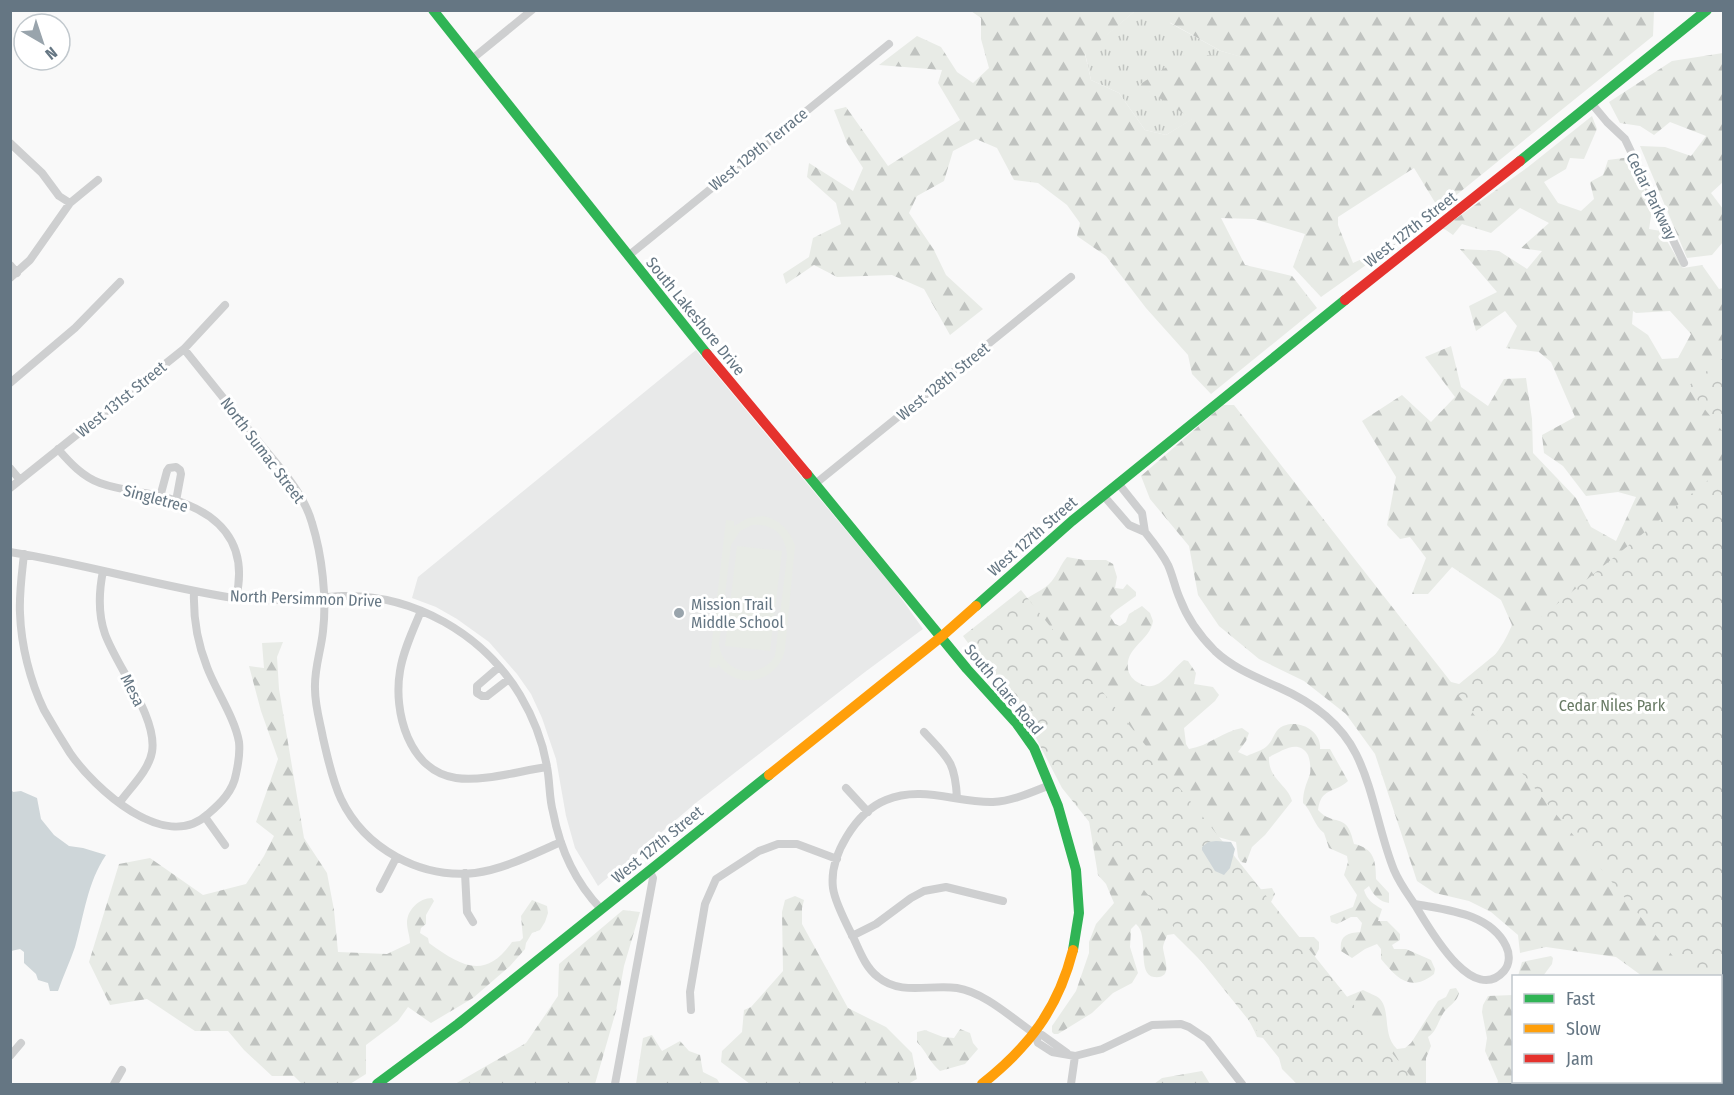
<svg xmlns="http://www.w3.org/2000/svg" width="1734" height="1095" viewBox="0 0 1734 1095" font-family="'Fira Sans Condensed',sans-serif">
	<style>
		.built { fill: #e8e9e9 }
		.grass { fill: url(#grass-tufts) }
		.forest { fill: url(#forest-firs); fill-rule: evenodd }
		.park { fill: url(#park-crowns) }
		.garden { fill: #e8ebe6; fill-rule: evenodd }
		.water { fill: #ced6d9 }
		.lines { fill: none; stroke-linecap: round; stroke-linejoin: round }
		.street { stroke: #cecfd0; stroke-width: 8 }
		.fast { stroke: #30b455; stroke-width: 10 }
		.slow { stroke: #ff9f0a; stroke-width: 10 }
		.jam { stroke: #e5322d; stroke-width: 10 }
		.poi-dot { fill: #99a4ac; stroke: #fff; stroke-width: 2 }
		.labels { text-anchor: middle; stroke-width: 6; stroke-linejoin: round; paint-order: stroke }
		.street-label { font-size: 16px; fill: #657683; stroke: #fff }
		.poi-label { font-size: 16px; fill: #657683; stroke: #fff; text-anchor: start }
		.park-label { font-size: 16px; fill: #687a64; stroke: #fff }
	</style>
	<defs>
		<pattern id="grass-tufts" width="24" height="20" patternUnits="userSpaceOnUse" patternTransform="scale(1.5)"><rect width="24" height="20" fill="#e8ebe6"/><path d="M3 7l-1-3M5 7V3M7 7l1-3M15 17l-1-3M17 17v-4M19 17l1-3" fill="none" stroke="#c0c3c0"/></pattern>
		<pattern id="forest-firs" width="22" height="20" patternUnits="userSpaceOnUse" patternTransform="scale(1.5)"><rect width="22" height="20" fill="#e8ebe6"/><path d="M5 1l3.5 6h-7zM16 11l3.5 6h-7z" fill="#c0c3c0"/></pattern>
		<pattern id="park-crowns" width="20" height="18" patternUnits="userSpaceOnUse" patternTransform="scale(1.5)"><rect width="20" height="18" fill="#e8ebe6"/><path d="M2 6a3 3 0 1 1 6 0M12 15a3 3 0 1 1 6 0" fill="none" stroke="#c0c3c0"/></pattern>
	</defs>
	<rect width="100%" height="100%" fill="#f9f9f9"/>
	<path class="built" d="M696,350L894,588L923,629L865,672L697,802L598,886L575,848L566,816L556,759L542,718L531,694L517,674L489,642L457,619L436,607L412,598L418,577Z"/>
	<path class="grass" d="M1169,10L1170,23L1221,51L1253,60L1140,85L1193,119L1166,135L1145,130L1119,93L1091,80L1085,53L1135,11Z"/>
	<path class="forest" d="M971,11H1135L1085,54L1091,80L1119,93L1145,130L1166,135L1192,119L1139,85L1188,53L1248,59L1221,51L1169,22V11H1654L1653,36L1439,209L1414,168L1338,217V225L1353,263L1397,243L1321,297L1293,267L1305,234L1254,219L1221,218L1245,265L1292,276L1317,308L1211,394L1192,374L1188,355L1146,308L1106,256L1077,236L1080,223L1067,205L1038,183L1014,180L997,148L976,139L953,151L944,181L917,196L909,213L934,250L946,275L983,309L950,335L924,289L892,275L837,277L814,265L786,284L783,274L809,257L813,238L841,224L836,203L807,177L809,163L853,191L863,168L847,143L834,110L846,107L888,166L960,120L938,83L942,70L879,65L917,36L941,47L957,72L973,83L989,68L981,39V18Z
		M1723,53V182L1711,193L1723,209V242L1712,255L1687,258L1640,146L1665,147L1691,156L1706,136L1670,122L1654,135L1640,126L1620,123L1609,102L1672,61Z
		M1592,116L1597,129L1584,159L1570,158L1566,169L1544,182L1558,203L1581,211L1594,199L1590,182L1603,175L1608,160L1631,157L1652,210L1649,229L1661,231L1683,268L1702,265L1719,289L1723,288V1084H1497L1498,1081L1485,1051L1487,1038L1482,1012L1483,1005L1488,996L1513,995L1514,1082H1720V976H1642L1616,957L1546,947L1520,953L1518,935L1491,912L1469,901L1435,893L1417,881L1375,754L1346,714L1304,681L1259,659L1219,626L1198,595L1189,546L1150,499L1141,476L1223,405H1234L1451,682L1467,686C1486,667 1502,650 1512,625L1501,600L1452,567L1428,594H1412L1426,558L1410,537L1400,539L1387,525L1396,477L1362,421L1402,395L1431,422L1455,397L1425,357L1451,346L1461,387L1488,406L1504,379L1526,378L1532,419L1533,453L1576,498L1591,527L1616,541L1636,497L1618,492L1586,496L1563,466L1544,453L1542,435L1575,417L1551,362L1539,352L1506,348L1517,326L1505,311L1476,331L1469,306L1497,292L1460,249L1499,251L1527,269L1542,251L1521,248L1549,223L1520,208L1491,233L1462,224L1453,235L1443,228L1528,167ZM1633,311L1636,313L1670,311L1691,334L1678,358L1662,359L1648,335L1632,324Z
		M1067,557L1084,560H1106L1113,564L1117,577L1115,588L1123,589L1127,584L1136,592V596L1115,611L1110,616L1115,624L1120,626L1126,622L1129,614L1142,606L1150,613L1153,621C1150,641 1125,647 1128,669C1129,675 1133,680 1139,683C1158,695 1170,671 1184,660L1188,661L1196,673L1194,684L1213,687L1219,695L1215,701L1184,728L1186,744L1189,749C1209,746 1223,731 1242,728L1249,733L1246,741L1238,752L1247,756C1253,753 1264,750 1268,745C1274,739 1274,730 1283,726C1299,719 1322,731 1320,749H1330L1348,781C1334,794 1321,787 1318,810C1329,822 1338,818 1345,824C1351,829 1352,838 1354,844C1374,848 1376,861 1376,879L1389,893V903C1380,902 1373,895 1369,886L1364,890C1367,900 1373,904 1382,909L1378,921H1387L1400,934V940L1392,945L1394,949H1406L1431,960L1435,969L1434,974C1410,993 1397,978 1381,959V949L1377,944L1365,949L1352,958L1341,951C1339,936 1347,933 1360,932L1362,923L1357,917H1351L1337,924L1331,922L1330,916L1353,907L1357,895L1344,875L1348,862L1347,856L1329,848L1324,833C1314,826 1312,811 1303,803C1303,791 1306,785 1310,774C1311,769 1310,760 1308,755C1298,738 1281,752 1269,757C1268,779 1288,785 1292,801L1265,835L1252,847L1246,863L1241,862L1238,857L1236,842L1218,837L1255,890L1272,888L1275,894L1269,906L1291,934L1299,937H1314L1319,942V949L1270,1039L1257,1037C1242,1000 1202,962 1174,934L1167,935C1166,939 1163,944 1163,948C1164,958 1174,979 1154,977C1136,975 1150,935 1136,924L1131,929L1130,947L1138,973L1132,983L1113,993L1092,1013L1058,1034H1054L1052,1032V1026L1076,991L1089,953V942L1096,924L1114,903L1106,884L1098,875L1088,815L1026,599C1035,593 1048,588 1054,578C1059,571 1061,564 1067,557Z
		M283,642L277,657L279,689L304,838L327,873L334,910L338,952L387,954L410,943C410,937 407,929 407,923C407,910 419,898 432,898L434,901L426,915V924L421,928L420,933L428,938L429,943C461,966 485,981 512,942L520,941L523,938L521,916L532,900L547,906L548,913L545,922L540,930L532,933L526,943L525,949L510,966L473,998L431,1023L408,1007L398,1021L366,1045V1074L350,1084H302L294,1076H272L244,1050L228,1031H195L147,999L110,1005L89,962L119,864L150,858L203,895L246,884L264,856L274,836L256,822L278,759L261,711L249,666L264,668L262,643Z
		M795,896L804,900L802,908V924L848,1008L886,1027L912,1053L917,1079L908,1084H750L721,1062L722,1051L742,1032L744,1010L751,1007L783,971L782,912L785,900Z
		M623,910L640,912L624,966L616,1011L595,1084H455L526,1043L558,996L559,964Z
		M1551,956L1553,958L1552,964L1543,976H1518L1522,962Z
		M1456,988L1459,993C1457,1002 1450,1005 1444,1012C1438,1021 1437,1031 1428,1037L1431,1046L1426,1058V1084H1297L1282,1069L1275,1043L1332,1003L1363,990C1368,993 1376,995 1380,999C1391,1011 1382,1035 1397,1049L1405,1048L1411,1043L1438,1001L1446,997L1450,989Z
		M960,1029L970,1033L973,1043L978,1049L965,1064L940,1071C930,1063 926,1051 917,1042V1032L925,1030L943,1037L954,1038Z
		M652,1035L662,1051L680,1041L689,1051L700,1055L703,1072L717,1079L720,1084H636L643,1038Z
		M1202,1071L1210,1084H1154L1162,1078Z"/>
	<path class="park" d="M1723,358V432L1687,387Z
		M1723,468V1084H1547L1551,1082H1720V976H1681L1686,972L1453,689Z
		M1021,590L1417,1084H1300L1062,788L1035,736L963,636Z"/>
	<path class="garden" d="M763,516C779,519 790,530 795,546L785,649C779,682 737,692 718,664L717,668L709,667L726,520L734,521V526L748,518ZM752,525C773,523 786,535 787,556L775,656C760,681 722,674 719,644L731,545L740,531Z
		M737,546L782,551L770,651L725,646Z"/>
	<path class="water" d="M10,788L13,792L21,791L37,798L41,819L54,835L69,846L83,848L106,855C87,883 84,916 75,947C70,962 63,976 58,991H50L48,983L38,980L36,974L24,963V952L20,949L11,951Z
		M1216,841L1231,842L1235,849L1230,868L1224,875L1215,871L1202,850V847L1208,842Z"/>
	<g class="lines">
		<path class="street" d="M472,59L532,10
			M1592,104L1607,122L1625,139L1684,263
			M10,143L42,173L59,196L70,203
			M628,256L889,44
			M10,265L17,273
			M10,278L30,260L70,203L98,180
			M184,349C208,379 233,410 258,441C278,466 303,491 312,523C322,555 327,598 323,631C321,651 314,669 315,689C315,706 320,722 323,738C328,759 332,780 341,799C365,849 421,879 475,873C505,869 533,854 561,842
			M10,383L75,328L120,282
			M58,449C70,463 83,477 100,483C122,491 146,492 168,498C219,512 249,543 236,598
			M10,468L20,480
			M815,484L1071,277
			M10,488L184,349L225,305
			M1103,495L1129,525L1145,532L1142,513L1118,483
			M160,497L167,471L169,468L176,467L180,470L181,474L176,501
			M1145,532C1153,542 1162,553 1168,565C1173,576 1175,588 1180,599C1187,618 1201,637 1215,651C1233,668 1256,677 1278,687C1310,701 1340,722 1356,754C1374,790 1379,833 1394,870C1400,884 1407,893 1415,905C1428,926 1472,1007 1504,971C1510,964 1510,954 1506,946C1490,913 1446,910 1415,904
			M10,552C85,564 158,586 233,598C269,603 306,598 342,596C414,594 483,634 520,695C533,717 543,742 547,767C550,782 549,798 553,812C560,849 575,882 601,909
			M24,554C22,573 19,594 20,613C21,645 30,681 44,710C52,724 61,739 70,753C94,788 165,854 208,814C221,803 233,791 236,774C238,765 240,751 239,742C235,718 215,689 207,667C197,642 193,618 194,591
			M103,571C99,591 98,614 105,634C117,667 158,718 152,752C149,770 130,788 120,802
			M421,611C413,630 403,651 400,671C393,712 409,771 456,778C483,782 519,771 547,767
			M499,667L477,686V693L482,696H487L509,679
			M924,732C948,758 955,761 957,798
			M1050,785C1032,792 1013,801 993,802C957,803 922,785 886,800C856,812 829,856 833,888C835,903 847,925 854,939C860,952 866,968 878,977C901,996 930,984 957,988C984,992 1013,1019 1035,1034L1042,1035L1067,1053
			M846,788L868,812
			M205,817L225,845
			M465,873L467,912L473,922
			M380,889L396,858
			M852,936L876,924L911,898L924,891L946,887L1003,901
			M691,1010L690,992L705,904L716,879L759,851L778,844H797L837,859
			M1035,1034L1038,1043L1052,1052L1075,1056L1102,1049L1152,1025L1181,1024L1189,1027L1207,1039L1242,1084
			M10,1056L21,1043
			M114,1084L122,1070
			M615,1084L653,878L649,870
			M1071,1084L1075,1056"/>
		<path class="fast" d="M433,10L707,354
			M1520,161L1707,10
			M807,474L967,669L1017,724L1034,748L1058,806L1076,870L1079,913L1073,950
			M976,606L1072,521L1345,300
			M377,1084L458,1024L769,775"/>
		<path class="slow" d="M769,775L941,637L976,606
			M982,1084C1029,1047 1058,1009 1073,950"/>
		<path class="jam" d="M1345,300L1520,161
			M707,354L807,474"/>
	</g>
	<circle class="poi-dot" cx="679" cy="613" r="6"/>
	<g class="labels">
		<g class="street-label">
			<text transform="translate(758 149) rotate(-39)" y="6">West 129th Terrace</text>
			<text transform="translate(1652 196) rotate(64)" y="6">Cedar Parkway</text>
			<text transform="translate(1410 229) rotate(-38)" y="6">West 127th Street</text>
			<text transform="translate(696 316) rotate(51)" y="6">South Lakeshore Drive</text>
			<text transform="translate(943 381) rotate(-39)" y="6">West 128th Street</text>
			<text transform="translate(121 399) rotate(-39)" y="6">West 131st Street</text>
			<text transform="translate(263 450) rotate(53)" y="6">North Sumac Street</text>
			<text transform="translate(156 498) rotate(15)" y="6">Singletree</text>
			<text transform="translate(1032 536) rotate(-41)" y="6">West 127th Street</text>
			<text transform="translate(306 598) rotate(2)" y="6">North Persimmon Drive</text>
			<text transform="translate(1004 689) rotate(50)" y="6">South Clare Road</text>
			<text transform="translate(133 690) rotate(63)" y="6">Mesa</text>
			<text transform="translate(657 844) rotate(-39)" y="6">West 127th Street</text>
		</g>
		<g class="poi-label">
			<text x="691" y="610">Mission Trail<tspan x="691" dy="18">Middle School</tspan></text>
		</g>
		<g class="park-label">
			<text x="1612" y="711">Cedar Niles Park</text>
		</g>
	</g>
	<rect width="1734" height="1095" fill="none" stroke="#657683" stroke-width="24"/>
	<rect x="1512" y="975" width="210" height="108" fill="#ffffff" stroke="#c1c8cd" stroke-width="1.5"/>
	<rect x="1524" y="994" width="30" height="9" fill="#30b455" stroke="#c1c8cd" stroke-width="1.5"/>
	<text x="1566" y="1005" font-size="18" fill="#657683">Fast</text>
	<rect x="1524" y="1024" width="30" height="9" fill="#ff9f0a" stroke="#c1c8cd" stroke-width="1.5"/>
	<text x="1566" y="1035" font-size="18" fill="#657683">Slow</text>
	<rect x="1524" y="1054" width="30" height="9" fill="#e5322d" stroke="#c1c8cd" stroke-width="1.5"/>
	<text x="1566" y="1065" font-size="18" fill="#657683">Jam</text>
	<g transform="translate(42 42) rotate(141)"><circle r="28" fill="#ffffff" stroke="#c1c8cd" stroke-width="1.5"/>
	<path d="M0-4.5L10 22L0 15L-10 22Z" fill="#99a4ac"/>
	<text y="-9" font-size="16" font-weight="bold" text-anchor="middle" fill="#657683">N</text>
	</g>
</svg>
